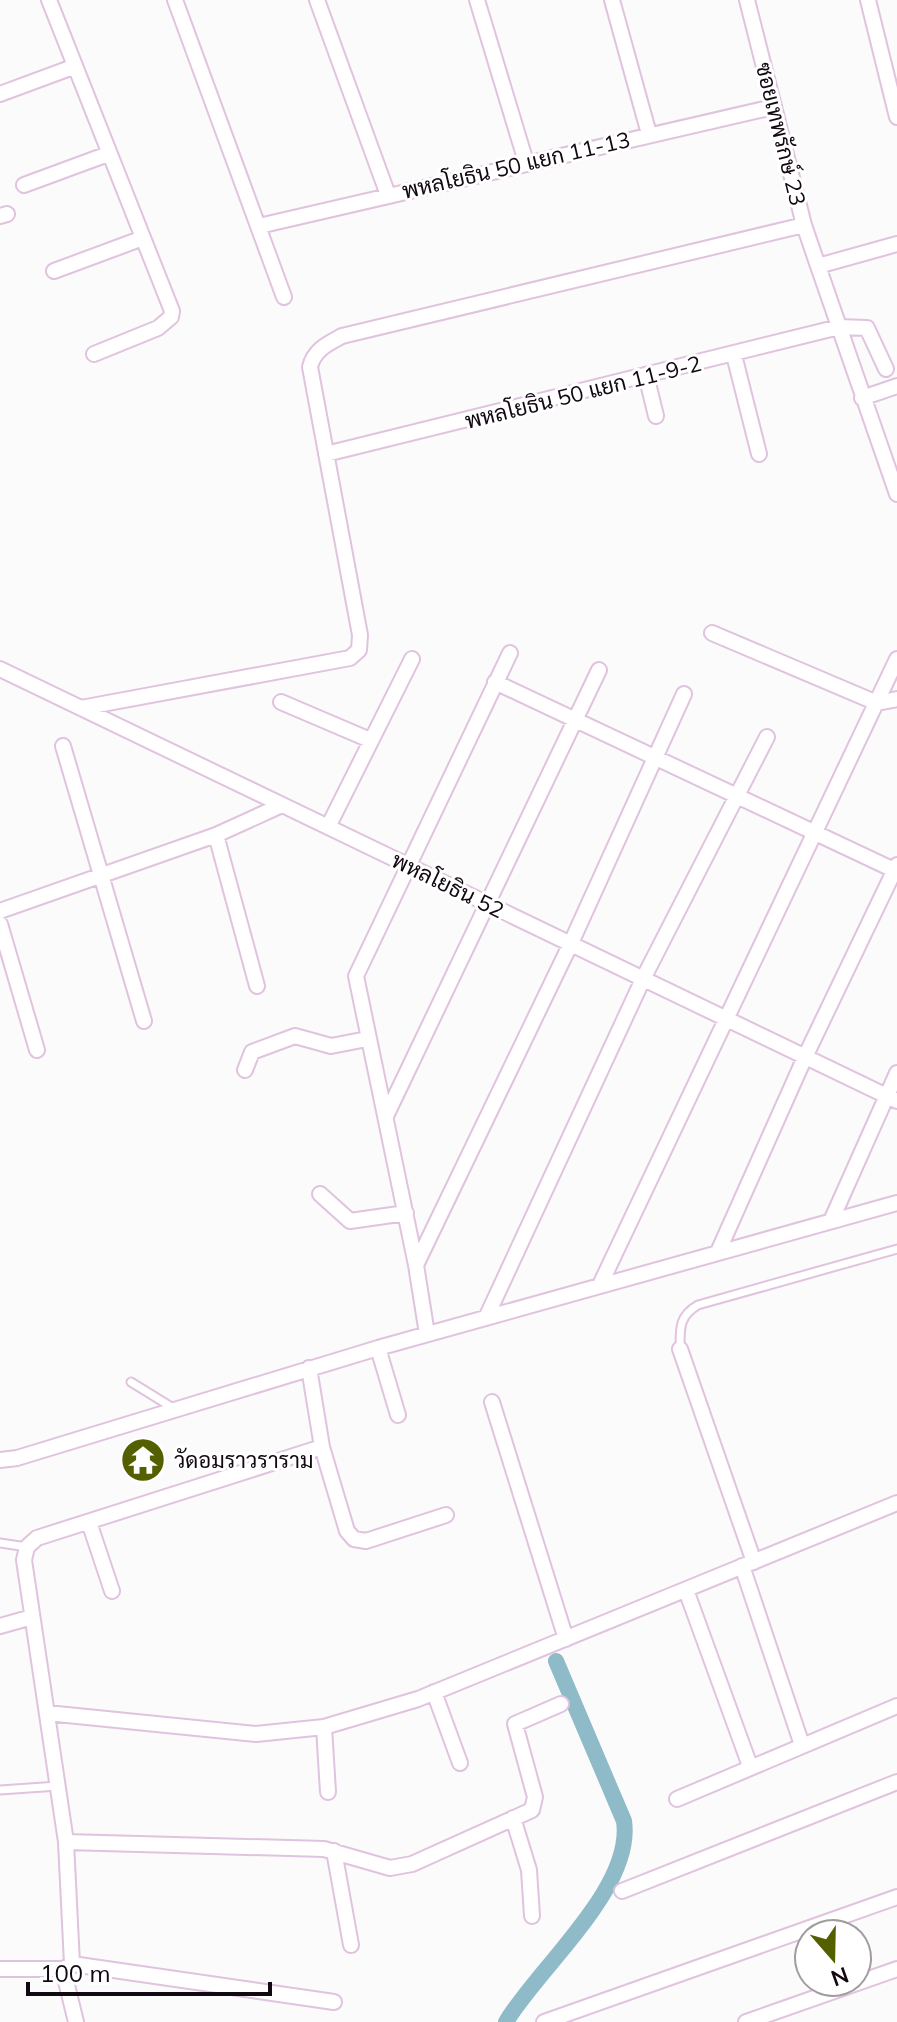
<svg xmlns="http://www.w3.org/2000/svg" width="897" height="2022" viewBox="0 0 897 2022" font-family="Mulish,Sarabun,sans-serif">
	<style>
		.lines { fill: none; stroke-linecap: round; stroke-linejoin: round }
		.canal { stroke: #8fbac8; stroke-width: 16 }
		.lane-casing { stroke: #e0c3de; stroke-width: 11 }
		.street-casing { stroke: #e0c3de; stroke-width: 18 }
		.lane { stroke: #fff; stroke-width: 7 }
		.street { stroke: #fff; stroke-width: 14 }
		.labels { text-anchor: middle; stroke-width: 6; stroke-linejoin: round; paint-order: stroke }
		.street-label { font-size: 22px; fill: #110811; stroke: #fff }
		.poi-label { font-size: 22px; fill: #110811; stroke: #fff; text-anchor: start }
	</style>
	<rect width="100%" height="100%" fill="#fbfbfb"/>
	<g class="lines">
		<path class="canal" d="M506,2022C538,1968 634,1888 624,1821L556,1661"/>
		<g class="lane-casing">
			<path id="lane" d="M680,1349C680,1328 679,1316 698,1305L897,1249
				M131,1382L173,1408
				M0,1543L27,1547
				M0,1790L58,1786"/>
		</g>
		<g class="street-casing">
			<path id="street" d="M49,0L172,311L171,317L158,328L94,354
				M175,0L284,297
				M317,0L388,195
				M477,0L526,162
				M612,0L649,134
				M747,0L804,225L818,266L897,244
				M868,0L897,117
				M0,94L73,67
				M24,185L108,154
				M0,216L7,214
				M259,226L773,107
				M818,266L897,494
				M54,271L143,238
				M734,355L759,454
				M646,375L656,416
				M862,398L897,386
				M326,454L839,327L867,328L886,369
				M712,633L877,703L897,699
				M0,669L897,1101
				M495,682L894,870
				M281,702L370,740
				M81,708L350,658L359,650L360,635L310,367C314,350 327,344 342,336L804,225
				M63,746L144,1021
				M328,827L412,659
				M216,835L257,986
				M0,911L216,835L282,805
				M0,924L37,1050
				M245,1070L252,1052L295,1036L331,1046L367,1039
				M386,1116L599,670
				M320,1194L350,1221L406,1213
				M831,1221L897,1073
				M718,1252L805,1057L897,865
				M416,1265L571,943L684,694
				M600,1285L897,659
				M486,1318L643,979L767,737
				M427,1334L416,1265L356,976L510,653
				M378,1348L398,1415
				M680,1349L754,1562
				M309,1368L322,1447L347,1531L354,1539L366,1541L446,1515
				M492,1402L566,1639
				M0,1460L17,1458L378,1348L897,1203
				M89,1522L112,1591
				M742,1566L802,1745
				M686,1590L750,1766
				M0,1626L32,1617
				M434,1692L460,1763
				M47,1713L256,1734L324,1727L418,1699L897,1503
				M324,1727L328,1792
				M677,1799L897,1706
				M513,1818L529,1870L532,1916
				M66,1842L324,1849L390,1868L412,1864L532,1810L535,1797L515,1724L561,1704
				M334,1851L351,1945
				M622,1891L897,1782
				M72,1964L66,1842L24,1560L27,1547L37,1538L322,1447
				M0,1969H63L72,1964L334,2002
				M63,1969L76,2022
				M544,2022L897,1897
				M746,2022L897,1969"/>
		</g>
		<use href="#lane" class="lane"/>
		<use href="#street" class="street"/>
	</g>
	<defs>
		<g id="temple-disc" transform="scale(2.3)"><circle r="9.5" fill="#546000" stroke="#fff"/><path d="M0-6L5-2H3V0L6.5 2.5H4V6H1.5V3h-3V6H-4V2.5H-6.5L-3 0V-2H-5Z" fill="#fff"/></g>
	</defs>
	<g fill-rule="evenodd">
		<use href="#temple-disc" x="143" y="1460"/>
	</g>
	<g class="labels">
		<g class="street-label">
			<text transform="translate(781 134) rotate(76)" y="8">ซอยเทพรักษ์ 23</text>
			<text transform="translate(516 165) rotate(-13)" y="8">พหลโยธิน 50 แยก 11-13</text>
			<text transform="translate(583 392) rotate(-14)" y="8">พหลโยธิน 50 แยก 11-9-2</text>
			<text transform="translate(448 885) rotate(26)" y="8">พหลโยธิน 52</text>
		</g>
		<g class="poi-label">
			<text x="174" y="1468">วัดอมราวราราม</text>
		</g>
	</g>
	<g transform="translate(833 1958) rotate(160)"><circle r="38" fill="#ffffff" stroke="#a09ca0" stroke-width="2"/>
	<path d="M0-6L14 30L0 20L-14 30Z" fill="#546000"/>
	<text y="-12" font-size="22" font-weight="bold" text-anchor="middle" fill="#110811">N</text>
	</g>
	<path d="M28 1982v12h242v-12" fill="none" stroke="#110811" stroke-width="4"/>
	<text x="40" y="1982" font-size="24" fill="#110811" stroke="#ffffff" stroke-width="6" paint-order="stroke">100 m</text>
</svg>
